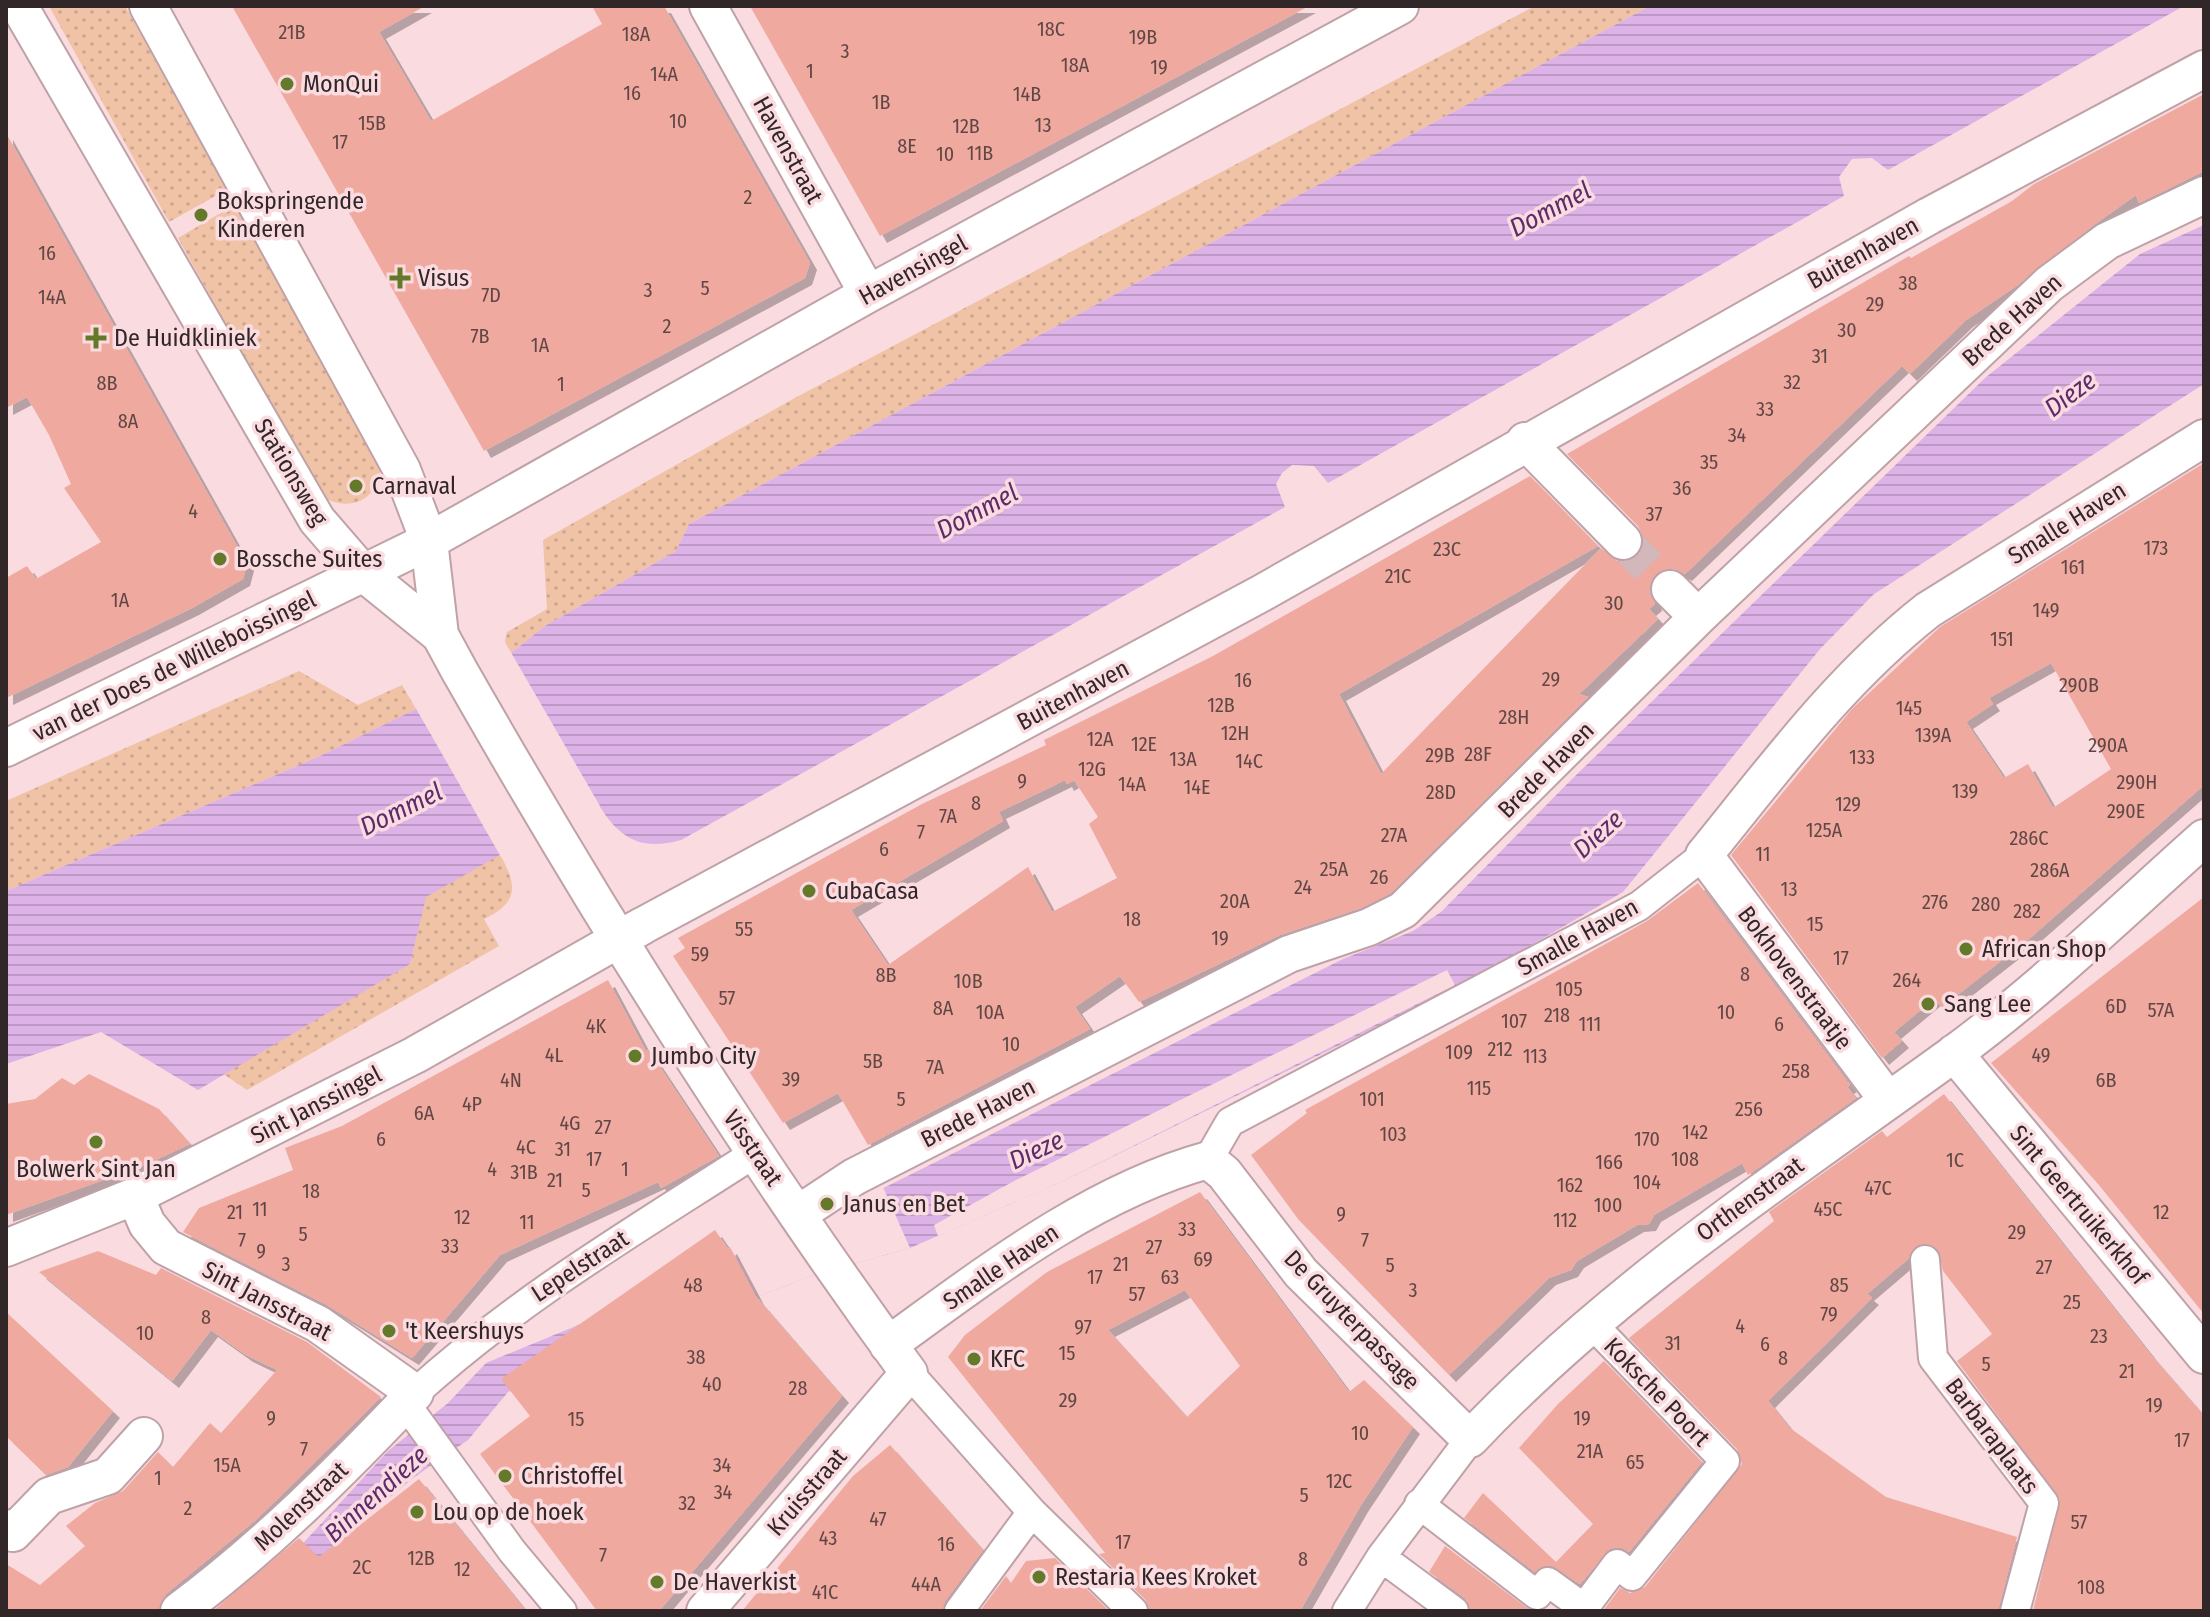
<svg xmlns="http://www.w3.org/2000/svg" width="2210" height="1617" viewBox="0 0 2210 1617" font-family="'Fira Sans Condensed',sans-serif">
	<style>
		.grass { fill: url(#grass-dots) }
		.water { fill: url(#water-rules) }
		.pier { fill: #fadbe0 }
		.building { fill: #efa99e; fill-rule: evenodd; filter: url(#shadow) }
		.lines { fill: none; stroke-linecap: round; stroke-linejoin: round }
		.minor-tunnel { stroke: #d2b7bb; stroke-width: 36; stroke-dasharray: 36 18; stroke-linecap: butt }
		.pedestrian-casing { stroke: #bfa2a7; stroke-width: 32 }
		.minor-casing { stroke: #bfa2a7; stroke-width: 40 }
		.pedestrian { stroke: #fff; stroke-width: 28 }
		.minor { stroke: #fff; stroke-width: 36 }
		.poi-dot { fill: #647929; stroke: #fadbe0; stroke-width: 3 }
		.labels { text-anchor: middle; stroke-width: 7; stroke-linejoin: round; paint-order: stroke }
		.number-label { font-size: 20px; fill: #604746 }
		.poi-label { font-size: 24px; fill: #312628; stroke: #fadbe0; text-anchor: start }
		.street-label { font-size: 24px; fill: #312628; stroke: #fadbe0 }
		.water-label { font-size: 26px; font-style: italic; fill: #5d2b6a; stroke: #fadbe0 }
	</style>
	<defs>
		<pattern id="grass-dots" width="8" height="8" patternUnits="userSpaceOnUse" patternTransform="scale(2)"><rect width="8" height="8" fill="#f0c2a6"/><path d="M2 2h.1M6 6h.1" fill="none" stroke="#cea78f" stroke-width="1.8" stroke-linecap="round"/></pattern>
		<pattern id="water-rules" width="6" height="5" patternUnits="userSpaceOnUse" patternTransform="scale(2)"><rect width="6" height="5" fill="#dcb2e7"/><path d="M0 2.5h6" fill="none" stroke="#bd99c6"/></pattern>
		<filter id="shadow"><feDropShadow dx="7" dy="7" stdDeviation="0" flood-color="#0004"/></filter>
	</defs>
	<rect width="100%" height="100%" fill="#fadbe0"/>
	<path class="grass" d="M49,6H125L228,189L169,222Z
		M1535,6H1650L689,524L676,551L545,626L511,653L505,642L507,632L547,609L543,540L793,399Z
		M236,204L380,462C383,497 352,514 322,497L178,238Z
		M299,671L358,705L402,685L416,709L320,756L6,891V801Z
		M499,853C518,886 519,902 484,919L499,946L247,1090L222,1073L410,964L425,897Z"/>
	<path class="water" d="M1650,6H2184L1888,170L1872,158L1852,159L1839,177L1844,196L1328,483L1314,466L1292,465L1282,473L1276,484L1285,507L681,840C639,852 617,837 596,800L426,897L410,964L198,1090L101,1032L6,1064V891L320,756L416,709L511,653L545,626L676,551L689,524Z
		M2204,225V384L1874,594L1820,649L1623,892L1462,985L1063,1181L910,1248L814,1275L508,1392L468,1440L413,1478L361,1522L276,1611H231L283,1565L388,1451L448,1403L486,1363L753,1253L1343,959L1413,931L1441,912L1570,781L1985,378L2140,254Z"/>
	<path class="pier" d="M509,649L600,806L595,805L501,857L414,705Z
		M1447,970L1455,985L1063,1181L938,1236L934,1225L1014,1181Z
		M883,1187L910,1248L814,1275L757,1297L737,1260Z"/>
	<path class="building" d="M232,6H425L379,32L431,121L602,24L592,6H664L810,263L805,278L484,451Z
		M750,6H1309L880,236Z
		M2204,94V171L2139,203L2136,195L2095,224L2015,287L1966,320L1910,374L1902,366L1685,574L1675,569L1656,574L1650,584L1655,604L1649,609L1658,619L1579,694L1588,697L1391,893L1361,908L1280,935L1139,1002L1120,976L1075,1007L1090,1029L868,1145L838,1093L783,1123L673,956L685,948L678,938L922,804L1046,745L1044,740L1213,656L1530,476L1598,546L1339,694L1381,774L1601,548L1617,561H1627L1643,547V537L1638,526L1567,454L1909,256L1911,258L2012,201L2034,184ZM1065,780L1067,784L1074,780L1098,817L1089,824L1117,878L1052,912L1028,867L888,965L851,910L1003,821L999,812Z
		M6,133L247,564L243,579L192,608L6,698V578L27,566L36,579L101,542L64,488L71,484L49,435L27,397L6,408Z
		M2204,463V785L2030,938L1942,1007L1934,999L1894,1032L1902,1041L1882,1058L1731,855L1852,709L1940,627ZM2051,663L2111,769L2053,808L2028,764L2004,778L1966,722L1993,704L1989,698Z
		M1698,883L1850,1085L1847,1087L1856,1098L1748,1175L1742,1163L1654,1215L1649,1224L1637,1225L1577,1261L1571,1270L1549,1278L1449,1375L1298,1219L1251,1155L1307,1113L1305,1110L1647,921Z
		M2204,897V1314L2098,1184L1991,1063Z
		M608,980L647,1053L648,1049L719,1156L661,1188L658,1182L500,1255L412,1358L327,1305L183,1232L199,1208L293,1170L285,1148L342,1126Z
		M89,1074L159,1109L190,1144L145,1165L6,1215V1104L35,1099L62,1078L74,1085Z
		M1944,1094L2151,1355L2204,1416V1611H2033L2060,1499L1957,1361L1992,1334L1943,1271L1938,1250L1924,1243L1915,1247L1908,1259L1867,1294L1872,1298L1768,1401L1790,1428L1886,1497L2017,1537L1998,1611H1603L1620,1588L1630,1593L1645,1587L1742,1464L1737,1449L1629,1338L1774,1221L1769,1212L1882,1131L1887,1137Z
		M1200,1192L1349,1392L1364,1380L1413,1427L1361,1505L1300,1611H1150L1145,1599L1099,1554L1105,1553L948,1357L965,1335L1047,1272ZM1185,1290L1240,1366L1187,1417L1108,1330Z
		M715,1230L728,1249L730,1247L757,1298L842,1396L659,1611H597L480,1454L530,1416L501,1379Z
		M98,1251L156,1275L161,1268L307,1342L381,1397L258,1518L166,1594L158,1611H6V1564L40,1585L85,1546L66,1526L95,1503L123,1491L158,1452L173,1467L210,1423L221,1433L277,1370L246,1355L211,1330L172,1381L39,1272Z
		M6,1312L113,1411L68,1467L46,1475L6,1436Z
		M1604,1361L1702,1462L1629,1552L1620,1547L1610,1549L1580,1584L1551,1565L1535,1572L1464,1518L1483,1493L1556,1562L1593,1524L1519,1448L1558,1404Z
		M890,1445L983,1550L945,1601L942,1611H742L853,1476Z
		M419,1479L526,1611H213L299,1538L319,1557Z
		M1445,1546L1527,1608L1532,1611H1471L1465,1598L1429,1572Z
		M1055,1558L1109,1611H980L1006,1576L1011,1583L1026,1561Z"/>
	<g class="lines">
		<path class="minor-tunnel" d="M1623,541L1670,589"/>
		<g class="pedestrian-casing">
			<path id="pedestrian" d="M1208,1160L1230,1122L1639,906L1704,855
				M1925,1260L1933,1358L2044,1503L2015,1611
				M909,1373L1032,1512L1133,1611
				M415,1393C521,1297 636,1230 755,1153
				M405,1403L512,1551L562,1611
				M1419,1504L1537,1595L1548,1582L1584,1608L1617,1564L1632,1576L1725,1461L1590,1322
				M1381,1557L1454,1611
				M959,1611L1032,1512
				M1347,1611L1381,1557L1470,1439"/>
		</g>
		<g class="minor-casing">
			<path id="minor" d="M19,6L317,520L362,572L440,635
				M148,6L402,470L429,541L440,635L459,670C597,912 744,1148 909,1373L705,1611
				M708,6L868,294
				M1525,441L1623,541
				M1670,589L1698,617
				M6,748L429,541L868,294L1400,6
				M1954,1053L2204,1355
				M1887,1099L1704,855C1774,769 1840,679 1928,610L2204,438
				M135,1196L147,1224L166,1247L318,1324L415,1393C341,1471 266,1546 179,1611
				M798,1214L854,1177L1289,954L1369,927L1403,910L1698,617L2049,284L2107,241L2204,195
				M6,1248L135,1196L415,1055L644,925L1262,593L1929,216L2204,69
				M888,1345C985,1275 1091,1192 1208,1160L1224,1173L1301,1273L1470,1439C1613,1288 1785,1176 1952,1055C2041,990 2122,911 2204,838
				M6,1528L13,1533L49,1496L108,1476L144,1436"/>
		</g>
		<use href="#pedestrian" class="pedestrian"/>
		<use href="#minor" class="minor"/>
	</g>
	<g class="poi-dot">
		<circle cx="287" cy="84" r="8"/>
		<circle cx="201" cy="215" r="8"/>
		<path d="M396 266h8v8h8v8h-8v8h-8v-8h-8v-8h8z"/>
		<path d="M92 326h8v8h8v8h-8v8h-8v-8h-8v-8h8z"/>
		<circle cx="356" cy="486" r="8"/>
		<circle cx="220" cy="559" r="8"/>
		<circle cx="809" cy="891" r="8"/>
		<circle cx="1966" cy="949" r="8"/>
		<circle cx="1928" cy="1004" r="8"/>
		<circle cx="635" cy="1056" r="8"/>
		<circle cx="96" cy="1142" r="8"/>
		<circle cx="827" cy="1204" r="8"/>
		<circle cx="389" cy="1331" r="8"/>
		<circle cx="974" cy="1359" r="8"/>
		<circle cx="505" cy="1476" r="8"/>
		<circle cx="417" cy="1512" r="8"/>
		<circle cx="1039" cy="1577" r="8"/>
		<circle cx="657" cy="1582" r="8"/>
	</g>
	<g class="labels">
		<g class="number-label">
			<text x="1051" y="36">18C</text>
			<text x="292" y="39">21B</text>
			<text x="636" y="41">18A</text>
			<text x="1143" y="44">19B</text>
			<text x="845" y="58">3</text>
			<text x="1075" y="72">18A</text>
			<text x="1159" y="74">19</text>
			<text x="810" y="78">1</text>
			<text x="664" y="81">14A</text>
			<text x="632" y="100">16</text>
			<text x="1027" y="101">14B</text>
			<text x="881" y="109">1B</text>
			<text x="678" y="128">10</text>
			<text x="372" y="130">15B</text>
			<text x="1043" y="132">13</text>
			<text x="966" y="133">12B</text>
			<text x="340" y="149">17</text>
			<text x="907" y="153">8E</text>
			<text x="980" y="160">11B</text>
			<text x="945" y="161">10</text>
			<text x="748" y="204">2</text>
			<text x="47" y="260">16</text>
			<text x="1908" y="290">38</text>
			<text x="705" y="295">5</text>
			<text x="648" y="297">3</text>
			<text x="491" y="302">7D</text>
			<text x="52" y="304">14A</text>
			<text x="1875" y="311">29</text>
			<text x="667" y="333">2</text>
			<text x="1847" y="337">30</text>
			<text x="480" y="343">7B</text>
			<text x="540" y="352">1A</text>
			<text x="1820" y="363">31</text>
			<text x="1792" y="389">32</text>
			<text x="107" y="390">8B</text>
			<text x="561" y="391">1</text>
			<text x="1765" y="416">33</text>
			<text x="128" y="428">8A</text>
			<text x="1737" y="442">34</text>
			<text x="1709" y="469">35</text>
			<text x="1682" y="495">36</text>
			<text x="193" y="518">4</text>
			<text x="1654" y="521">37</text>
			<text x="2156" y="555">173</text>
			<text x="1447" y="556">23C</text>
			<text x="2073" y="574">161</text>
			<text x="1398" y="583">21C</text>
			<text x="120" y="607">1A</text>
			<text x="1614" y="610">30</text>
			<text x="2046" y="617">149</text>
			<text x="2002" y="646">151</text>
			<text x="1551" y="686">29</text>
			<text x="1243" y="687">16</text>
			<text x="2079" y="692">290B</text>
			<text x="1221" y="712">12B</text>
			<text x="1909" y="715">145</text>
			<text x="1514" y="724">28H</text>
			<text x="1235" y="740">12H</text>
			<text x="1933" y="742">139A</text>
			<text x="1100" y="746">12A</text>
			<text x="1144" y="751">12E</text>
			<text x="2108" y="752">290A</text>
			<text x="1478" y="761">28F</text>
			<text x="1440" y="762">29B</text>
			<text x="1862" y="764">133</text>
			<text x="1183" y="766">13A</text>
			<text x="1249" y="768">14C</text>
			<text x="1092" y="776">12G</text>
			<text x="1022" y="788">9</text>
			<text x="2137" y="789">290H</text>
			<text x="1132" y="791">14A</text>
			<text x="1197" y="794">14E</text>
			<text x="1965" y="798">139</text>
			<text x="1441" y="799">28D</text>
			<text x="976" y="810">8</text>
			<text x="1848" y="811">129</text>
			<text x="2126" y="818">290E</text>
			<text x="948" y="823">7A</text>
			<text x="1824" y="837">125A</text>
			<text x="921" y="839">7</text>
			<text x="1394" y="842">27A</text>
			<text x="2029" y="845">286C</text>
			<text x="884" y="856">6</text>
			<text x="1763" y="861">11</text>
			<text x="1334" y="876">25A</text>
			<text x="2050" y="877">286A</text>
			<text x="1379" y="884">26</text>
			<text x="1303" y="894">24</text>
			<text x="1789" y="896">13</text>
			<text x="1235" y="908">20A</text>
			<text x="1935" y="909">276</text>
			<text x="1986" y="911">280</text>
			<text x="2027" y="918">282</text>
			<text x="1132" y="926">18</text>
			<text x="1815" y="931">15</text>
			<text x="744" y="936">55</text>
			<text x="1220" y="945">19</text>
			<text x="700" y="961">59</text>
			<text x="1841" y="965">17</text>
			<text x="1745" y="981">8</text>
			<text x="886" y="982">8B</text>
			<text x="1907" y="987">264</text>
			<text x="968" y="988">10B</text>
			<text x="1569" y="996">105</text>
			<text x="727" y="1005">57</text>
			<text x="2116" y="1013">6D</text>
			<text x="943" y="1015">8A</text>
			<text x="2161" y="1017">57A</text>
			<text x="990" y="1019">10A</text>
			<text x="1726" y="1019">10</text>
			<text x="1557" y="1022">218</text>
			<text x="1514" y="1028">107</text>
			<text x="1590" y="1031">111</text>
			<text x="1779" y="1031">6</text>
			<text x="596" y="1033">4K</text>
			<text x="1011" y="1051">10</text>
			<text x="1500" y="1056">212</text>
			<text x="1459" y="1059">109</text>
			<text x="554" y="1062">4L</text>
			<text x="2041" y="1062">49</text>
			<text x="1535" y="1063">113</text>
			<text x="873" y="1068">5B</text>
			<text x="935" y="1074">7A</text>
			<text x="1796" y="1078">258</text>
			<text x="791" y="1086">39</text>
			<text x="511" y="1087">4N</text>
			<text x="2106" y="1087">6B</text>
			<text x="1479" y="1095">115</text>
			<text x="901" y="1106">5</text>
			<text x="1372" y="1106">101</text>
			<text x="472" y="1111">4P</text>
			<text x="1749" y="1116">256</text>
			<text x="424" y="1120">6A</text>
			<text x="570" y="1130">4G</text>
			<text x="603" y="1134">27</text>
			<text x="1695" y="1139">142</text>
			<text x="1393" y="1141">103</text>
			<text x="381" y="1146">6</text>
			<text x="1647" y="1146">170</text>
			<text x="526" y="1154">4C</text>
			<text x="563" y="1156">31</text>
			<text x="594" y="1166">17</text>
			<text x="1685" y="1166">108</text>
			<text x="1955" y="1167">1C</text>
			<text x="1609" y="1169">166</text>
			<text x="492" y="1176">4</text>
			<text x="625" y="1176">1</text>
			<text x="524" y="1179">31B</text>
			<text x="555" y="1187">21</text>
			<text x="1647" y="1189">104</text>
			<text x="1570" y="1192">162</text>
			<text x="1878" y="1195">47C</text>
			<text x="586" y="1197">5</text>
			<text x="311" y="1198">18</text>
			<text x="1608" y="1212">100</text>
			<text x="260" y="1216">11</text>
			<text x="1828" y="1216">45C</text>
			<text x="235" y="1219">21</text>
			<text x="2161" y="1219">12</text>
			<text x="1341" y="1221">9</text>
			<text x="462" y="1224">12</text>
			<text x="1565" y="1227">112</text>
			<text x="527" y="1229">11</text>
			<text x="1187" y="1236">33</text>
			<text x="2017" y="1239">29</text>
			<text x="303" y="1241">5</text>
			<text x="242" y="1247">7</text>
			<text x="1365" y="1247">7</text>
			<text x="450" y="1253">33</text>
			<text x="1154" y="1254">27</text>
			<text x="261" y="1258">9</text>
			<text x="1203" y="1266">69</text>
			<text x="286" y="1271">3</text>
			<text x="1121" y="1271">21</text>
			<text x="1390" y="1272">5</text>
			<text x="2044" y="1274">27</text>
			<text x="1095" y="1284">17</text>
			<text x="1170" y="1284">63</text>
			<text x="693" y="1292">48</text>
			<text x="1839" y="1292">85</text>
			<text x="1413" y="1297">3</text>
			<text x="1137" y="1301">57</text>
			<text x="2072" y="1309">25</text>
			<text x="1829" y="1321">79</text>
			<text x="206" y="1324">8</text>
			<text x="1740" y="1333">4</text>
			<text x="1083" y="1334">97</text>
			<text x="145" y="1340">10</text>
			<text x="2099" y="1343">23</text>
			<text x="1673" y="1350">31</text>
			<text x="1765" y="1351">6</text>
			<text x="1067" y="1360">15</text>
			<text x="696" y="1364">38</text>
			<text x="1783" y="1365">8</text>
			<text x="1986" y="1371">5</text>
			<text x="2127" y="1378">21</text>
			<text x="712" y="1391">40</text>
			<text x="798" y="1395">28</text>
			<text x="1068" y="1407">29</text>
			<text x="2154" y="1412">19</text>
			<text x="271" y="1425">9</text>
			<text x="1582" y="1425">19</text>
			<text x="576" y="1426">15</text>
			<text x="1360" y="1440">10</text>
			<text x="2182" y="1447">17</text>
			<text x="304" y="1456">7</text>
			<text x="1590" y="1458">21A</text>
			<text x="1635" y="1469">65</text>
			<text x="227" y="1472">15A</text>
			<text x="722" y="1472">34</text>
			<text x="158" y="1485">1</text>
			<text x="1339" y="1488">12C</text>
			<text x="723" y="1499">34</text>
			<text x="1304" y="1502">5</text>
			<text x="687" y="1510">32</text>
			<text x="188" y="1515">2</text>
			<text x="878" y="1526">47</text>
			<text x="2079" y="1529">57</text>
			<text x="828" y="1545">43</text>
			<text x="1123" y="1549">17</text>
			<text x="946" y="1551">16</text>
			<text x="603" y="1562">7</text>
			<text x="421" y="1565">12B</text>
			<text x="1303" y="1566">8</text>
			<text x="362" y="1574">2C</text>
			<text x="462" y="1576">12</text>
			<text x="926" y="1591">44A</text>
			<text x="2091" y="1594">108</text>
			<text x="825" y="1599">41C</text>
		</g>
		<g class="poi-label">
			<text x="303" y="92">MonQui</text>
			<text x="217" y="209">Bokspringende<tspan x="217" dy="28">Kinderen</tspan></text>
			<text x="418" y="286">Visus</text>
			<text x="114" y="346">De Huidkliniek</text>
			<text x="372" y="494">Carnaval</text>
			<text x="236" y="567">Bossche Suites</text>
			<text x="825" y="899">CubaCasa</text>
			<text x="1982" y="957">African Shop</text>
			<text x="1944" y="1012">Sang Lee</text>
			<text x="651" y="1064">Jumbo City</text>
			<text x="96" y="1177" text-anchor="middle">Bolwerk Sint Jan</text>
			<text x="843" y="1212">Janus en Bet</text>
			<text x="405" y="1339">'t Keershuys</text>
			<text x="990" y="1367">KFC</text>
			<text x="521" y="1484">Christoffel</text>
			<text x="433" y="1520">Lou op de hoek</text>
			<text x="1055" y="1585">Restaria Kees Kroket</text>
			<text x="673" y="1590">De Haverkist</text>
		</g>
		<g class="street-label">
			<text transform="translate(788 150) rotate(61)" y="8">Havenstraat</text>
			<text transform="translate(1863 253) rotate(-29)" y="8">Buitenhaven</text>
			<text transform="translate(913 270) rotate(-29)" y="8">Havensingel</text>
			<text transform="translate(2012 320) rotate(-42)" y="8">Brede Haven</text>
			<text transform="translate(291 472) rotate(59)" y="8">Stationsweg</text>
			<text transform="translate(2067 523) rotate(-32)" y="8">Smalle Haven</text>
			<text transform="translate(174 666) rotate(-26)" y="8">van der Does de Willeboissingel</text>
			<text transform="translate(1073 695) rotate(-28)" y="8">Buitenhaven</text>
			<text transform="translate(1546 770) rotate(-45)" y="8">Brede Haven</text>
			<text transform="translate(1578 937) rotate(-29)" y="8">Smalle Haven</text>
			<text transform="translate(1795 978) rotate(53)" y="8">Bokhovenstraatje</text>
			<text transform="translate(316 1105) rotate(-27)" y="8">Sint Janssingel</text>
			<text transform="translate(978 1113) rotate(-27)" y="8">Brede Haven</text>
			<text transform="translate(753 1148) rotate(56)" y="8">Visstraat</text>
			<text transform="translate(1750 1199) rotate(-36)" y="8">Orthenstraat</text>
			<text transform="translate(2079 1205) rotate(50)" y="8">Sint Geertruikerkhof</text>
			<text transform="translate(580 1266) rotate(-33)" y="8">Lepelstraat</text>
			<text transform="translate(1001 1267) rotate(-34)" y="8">Smalle Haven</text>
			<text transform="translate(267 1301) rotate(28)" y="8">Sint Jansstraat</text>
			<text transform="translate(1352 1320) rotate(46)" y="8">De Gruyterpassage</text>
			<text transform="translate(1657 1392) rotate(46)" y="8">Koksche Poort</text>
			<text transform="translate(1992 1436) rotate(53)" y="8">Barbaraplaats</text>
			<text transform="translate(807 1492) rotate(-49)" y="8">Kruisstraat</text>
			<text transform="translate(301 1506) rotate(-43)" y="8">Molenstraat</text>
		</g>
		<g class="water-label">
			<text transform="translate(1550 209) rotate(-28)" y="9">Dommel</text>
			<text transform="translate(2070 394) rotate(-37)" y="9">Dieze</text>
			<text transform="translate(977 511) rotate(-28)" y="9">Dommel</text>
			<text transform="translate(401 809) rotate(-26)" y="9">Dommel</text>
			<text transform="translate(1598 834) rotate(-42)" y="9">Dieze</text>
			<text transform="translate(1036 1150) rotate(-25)" y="9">Dieze</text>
			<text transform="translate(376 1494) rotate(-42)" y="9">Binnendieze</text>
		</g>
	</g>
	<rect width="2210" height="1617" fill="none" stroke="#312628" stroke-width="16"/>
</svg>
